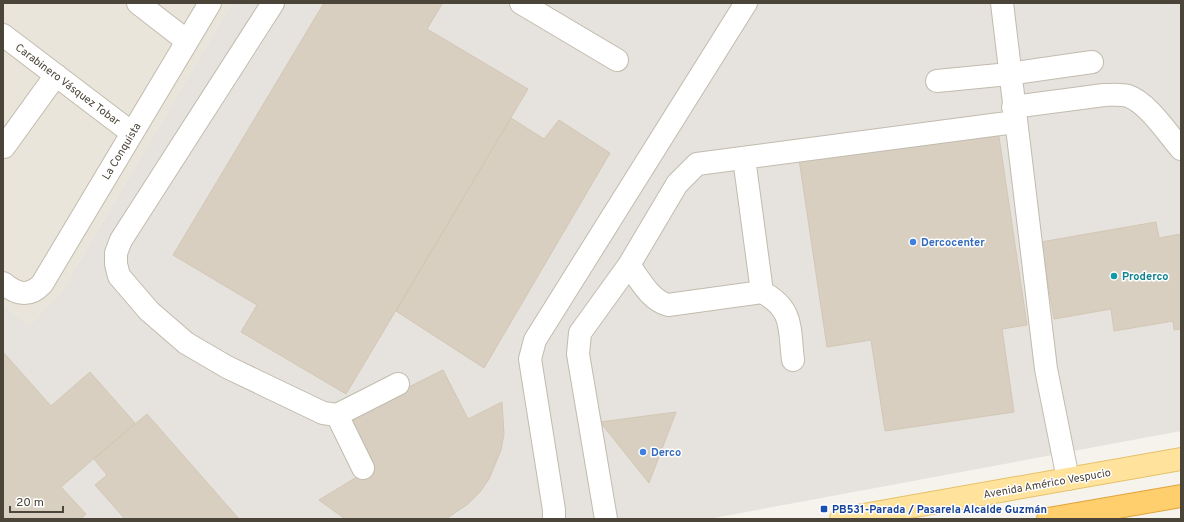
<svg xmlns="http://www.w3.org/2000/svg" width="1184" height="522" viewBox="0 0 1184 522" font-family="Overpass,sans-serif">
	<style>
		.residential { fill: #eae5da }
		.industrial { fill: #e6e2dd }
		.building { fill: #d8cfc1; stroke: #d3c7b4 }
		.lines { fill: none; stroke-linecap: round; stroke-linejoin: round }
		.minor-casing { stroke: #c2bbae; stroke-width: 24 }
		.major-casing { stroke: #e6c16a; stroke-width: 24 }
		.highway-casing { stroke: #e0a43c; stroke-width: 24 }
		.minor { stroke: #fff; stroke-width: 22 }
		.major { stroke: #ffe39c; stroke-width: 22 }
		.highway { stroke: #ffcf6e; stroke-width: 22 }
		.shop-dot { fill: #3f7fe0; stroke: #fff; stroke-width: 1.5 }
		.culture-dot { fill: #0f9aa8; stroke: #fff; stroke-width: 1.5 }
		.transit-dot { fill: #1a4fb4; stroke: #fff; stroke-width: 1.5 }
		.labels { text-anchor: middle; stroke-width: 3; stroke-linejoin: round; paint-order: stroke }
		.street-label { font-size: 11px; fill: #4b4439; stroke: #fff }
		.shop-label { font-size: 11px; font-weight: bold; fill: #366cbe; stroke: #fff; text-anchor: start }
		.culture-label { font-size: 11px; font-weight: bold; fill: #0d838f; stroke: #fff; text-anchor: start }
		.transit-label { font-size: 11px; font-weight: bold; fill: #164399; stroke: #fff; text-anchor: start }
	</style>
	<rect width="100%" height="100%" fill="#f6f3ec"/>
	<path class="residential" d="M3,3H232L60,294L29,326L3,304Z"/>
	<path class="industrial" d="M232,3H1181V431L709,519H3V304L29,326L60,294Z"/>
	<path class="building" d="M324,3H439L442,4L427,29L528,89L346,394L241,332L257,305L173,255Z
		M511,118L544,139L559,120L610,153L484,368L396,311Z
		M998,130L1027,325L1002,329L1014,412L885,431L871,340L827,347L799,159Z
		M1156,222L1159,238L1181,234V329L1174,330L1173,321L1114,331L1111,309L1054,319L1041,242Z
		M3,352L51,406L90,372L135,423L61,487L86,514L81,519H3Z
		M443,370L468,419L502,402L504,434L501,450L489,479L480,492L468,504L446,519H345L319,500L375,466L350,416Z
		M676,412L649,483L600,422Z
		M147,414L239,519H125L95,485L107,475L94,459Z"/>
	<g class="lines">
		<g class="minor-casing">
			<path id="minor" d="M138,3L187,41
				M273,3L121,240L116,253V264L119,276L149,311L186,343L227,367L323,413L337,415L398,384
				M521,3L617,60
				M1002,3L1046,369L1068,479
				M3,35L132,133
				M937,81L1009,74L1092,62
				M1013,107L1104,95C1112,95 1120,94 1128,96C1147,102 1168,134 1181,149
				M4,147L56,75
				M744,158L762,292
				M629,265C640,280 650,300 668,305L762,292C794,309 789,328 793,360
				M3,283C16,294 29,298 42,284L210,3
				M337,415L363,468
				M554,519V510L530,359L535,340L746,3
				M606,519L578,354L580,333L629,265L677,184L697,164L1015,122"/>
		</g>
		<g class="major-casing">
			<path id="major" d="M841,519L1181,459"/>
		</g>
		<g class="highway-casing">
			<path id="highway" d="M1048,519L1181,496"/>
		</g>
		<use href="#minor" class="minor"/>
		<use href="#major" class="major"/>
		<use href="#highway" class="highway"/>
	</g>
	<g class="shop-dot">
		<circle cx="913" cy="242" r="4"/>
		<circle cx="643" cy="452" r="4"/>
	</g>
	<circle class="culture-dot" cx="1114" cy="276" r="4"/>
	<rect class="transit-dot" x="820" y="505" width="8" height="8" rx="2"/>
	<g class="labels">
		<g class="street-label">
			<text transform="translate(68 84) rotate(37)" y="4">Carabinero Vásquez Tobar</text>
			<text transform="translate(121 151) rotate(-59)" y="4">La Conquista</text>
			<text transform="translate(1047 483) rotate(-10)" y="4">Avenida Américo Vespucio</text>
		</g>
		<g class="shop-label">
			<text x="921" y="246">Dercocenter</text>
			<text x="651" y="456">Derco</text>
		</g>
		<g class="culture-label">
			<text x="1122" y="280">Proderco</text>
		</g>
		<g class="transit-label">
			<text x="832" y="513">PB531-Parada / Pasarela Alcalde Guzmán</text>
		</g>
	</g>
	<rect width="1184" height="522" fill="none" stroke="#4b4439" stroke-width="8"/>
	<path d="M10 506v6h53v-6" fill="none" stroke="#4b4439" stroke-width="2"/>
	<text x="16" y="506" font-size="12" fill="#4b4439" stroke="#ffffff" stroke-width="3" paint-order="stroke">20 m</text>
</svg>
